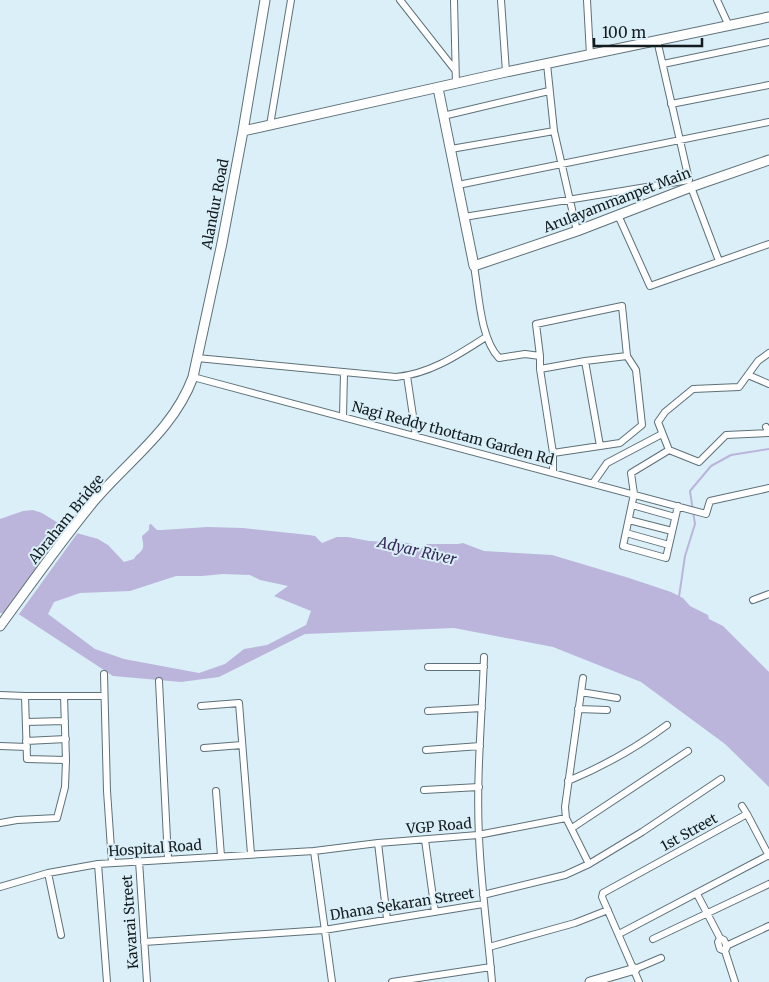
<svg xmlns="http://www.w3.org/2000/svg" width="769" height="982" viewBox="0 0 769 982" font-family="Merriweather,serif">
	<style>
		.water { fill: #bbb5db; fill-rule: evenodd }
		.pier { fill: #daeff8 }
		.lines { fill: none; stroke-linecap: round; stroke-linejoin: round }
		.stream { stroke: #bbb5db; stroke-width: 2 }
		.street-casing { stroke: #5e7078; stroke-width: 8 }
		.secondary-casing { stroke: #5e7078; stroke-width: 11 }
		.street { stroke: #fff; stroke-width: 6 }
		.secondary { stroke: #fff; stroke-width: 9 }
		.labels { text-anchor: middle; stroke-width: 4; stroke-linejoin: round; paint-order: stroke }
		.street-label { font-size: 14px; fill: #131b1e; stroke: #daeff8 }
		.water-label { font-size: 15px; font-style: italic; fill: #36295a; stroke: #daeff8 }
	</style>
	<rect width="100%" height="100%" fill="#daeff8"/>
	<path class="water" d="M33,510L42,513L73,532L98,539L108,545L124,562L134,559C136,554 142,553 143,547C144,544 142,540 142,536L149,530V525L151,524L157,530H162L207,527L243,528L309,535L315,536L322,543L337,537H348L369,541L409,543L412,544L415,550L418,551L427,544H458L463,543L484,551L552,555L629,578L671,592L683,598L690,606L708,615L709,619L723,626L769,672V787L725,744L641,682L553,647L454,628L305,634L219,677L181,682L113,676L20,615L0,613V519L23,511ZM223,574L250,575L260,580L288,586L274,596L311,611L306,625L267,645L244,649L225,664L199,673L124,659L95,649L48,614L54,602L80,593L130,591L176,576H202Z"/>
	<path class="pier" d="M67,526L79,531L17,617L2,616Z"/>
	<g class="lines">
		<path class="stream" d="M679,597L685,556L695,524L690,491L711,466L731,455L769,449"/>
		<g class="street-casing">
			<path id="street" d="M400,0L455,70
				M454,0L456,84
				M501,0L506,72
				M587,0L590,55
				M717,0L729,26
				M547,64L554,131L577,231
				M663,64L769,42
				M671,104L769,85
				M443,116L549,91
				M270,125L291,0
				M451,149L554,131
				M458,185L769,122
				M691,187L719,261
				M618,215L650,286L769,244
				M464,217L689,180L657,40
				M474,266C479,294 480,338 499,358L525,354L540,356V369L553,453V473
				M197,358L396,377C430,374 458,355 486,337
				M585,361L600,446
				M540,369L585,361L627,356L622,306L536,324L540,356
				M748,375L769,384
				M407,376L416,436
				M193,377L706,514L710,501L769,488
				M343,417L344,372
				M766,427L769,433L726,435L699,462L669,450L658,422L665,412L693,389L739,387L758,361L769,353
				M669,450L631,473L634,494L623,546L666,558L678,506
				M553,453L620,443L642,425L636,370L627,356
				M593,483L607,463L662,434
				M632,505L675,517
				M629,520L672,531
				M626,533L669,545
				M753,600L769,594
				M484,657C482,717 476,777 479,837C481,886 488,934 492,982
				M428,667H484
				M104,674L107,791L112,863
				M583,678L565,807L566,818L589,864
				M159,681L168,859
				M581,692L617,698
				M0,695L25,696H104
				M25,696L27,759L66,760
				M201,706L239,703L251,854
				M578,709L607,710
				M428,711L482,708
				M26,722L65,721
				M26,741L66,739
				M0,746L27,747
				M204,748L242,745
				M426,750L480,746
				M568,781C604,766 636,748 667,725
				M424,790L479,787
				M216,791L221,856
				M742,806L747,814
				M0,823L17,820L57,818L65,787L66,760L64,696
				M572,828L688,751
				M425,840L435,912
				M378,843L387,919
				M314,851L332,982
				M139,861L147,982
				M98,864L107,982
				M48,873L61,935
				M0,887L48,873L98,864L314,851L378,843L478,835L566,818
				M697,894L720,938L724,940L727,947L725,951L735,982
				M483,895L565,875L589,864L642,832L721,779
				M619,934L769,855
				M720,938L718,942L720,949L725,951
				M653,939L769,884
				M144,942L324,930L483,904
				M726,946L769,926
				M489,947L575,923L608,910
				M635,969L661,958
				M392,982L491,967
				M639,982L602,897L603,893L747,814L769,856"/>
		</g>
		<g class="secondary-casing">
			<path id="secondary" d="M438,88L474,266L577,231L691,187L769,160
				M243,131L506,72L769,17
				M0,626C31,584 61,541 94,501C129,460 174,429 193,377L222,243L243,131L265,0
				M590,982L635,969"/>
		</g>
		<use href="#street" class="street"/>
		<use href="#secondary" class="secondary"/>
	</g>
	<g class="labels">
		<g class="street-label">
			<text transform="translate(617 200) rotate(-21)" y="5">Arulayammanpet Main</text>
			<text transform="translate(215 204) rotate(-79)" y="5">Alandur Road</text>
			<text transform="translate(453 433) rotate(15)" y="5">Nagi Reddy thottam Garden Rd</text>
			<text transform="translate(66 519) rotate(-51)" y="5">Abraham Bridge</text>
			<text transform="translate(439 826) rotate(-5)" y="5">VGP Road</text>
			<text transform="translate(689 832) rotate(-29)" y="5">1st Street</text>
			<text transform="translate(155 848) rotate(-4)" y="5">Hospital Road</text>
			<text transform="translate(402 904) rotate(-9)" y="5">Dhana Sekaran Street</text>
			<text transform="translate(130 922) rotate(-94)" y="5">Kavarai Street</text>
		</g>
		<g class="water-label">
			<text transform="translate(417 551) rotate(13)" y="5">Adyar River</text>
		</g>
	</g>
	<path d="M594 38v8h108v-8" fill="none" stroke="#131b1e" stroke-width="2.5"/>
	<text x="602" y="38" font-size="15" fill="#131b1e" stroke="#daeff8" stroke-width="4" paint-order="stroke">100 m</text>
</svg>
